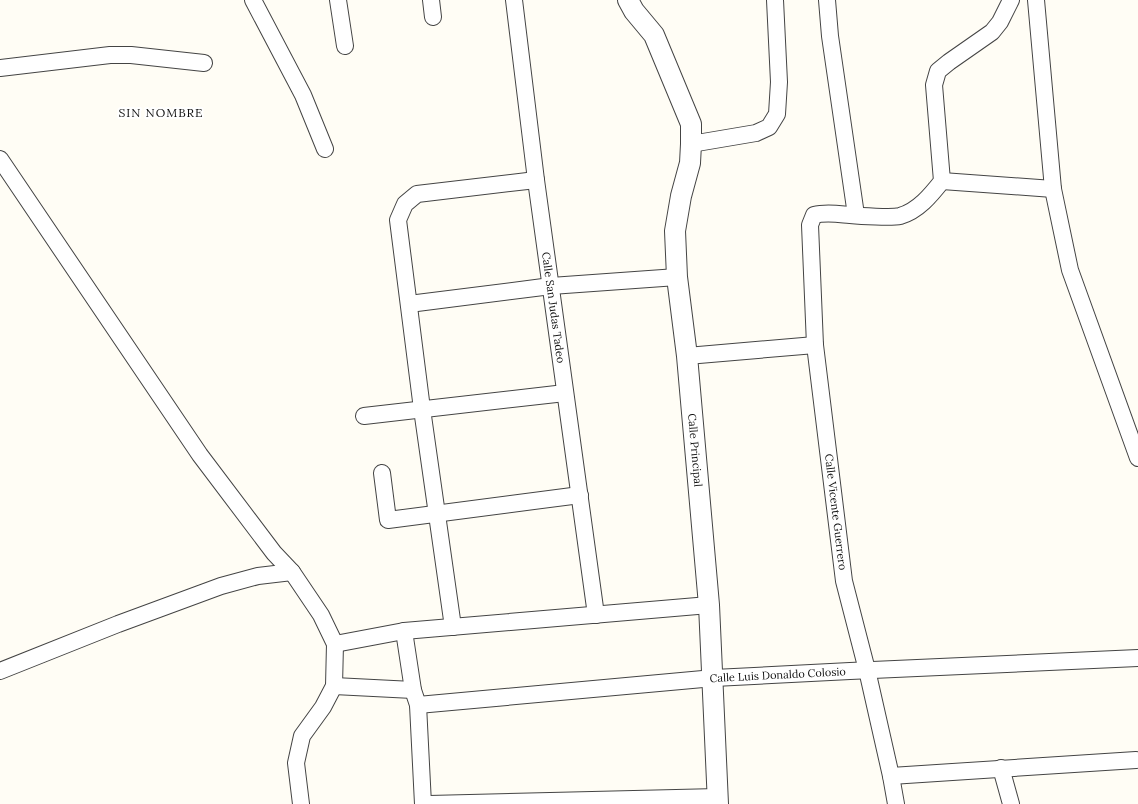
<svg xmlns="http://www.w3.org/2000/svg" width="1138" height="804" viewBox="0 0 1138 804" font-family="Lora,serif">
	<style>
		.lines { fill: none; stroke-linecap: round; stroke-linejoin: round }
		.minor-casing { stroke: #444; stroke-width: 18 }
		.tertiary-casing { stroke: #444; stroke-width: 22 }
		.minor { stroke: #fff; stroke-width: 16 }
		.tertiary { stroke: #fff; stroke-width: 20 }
		.labels { text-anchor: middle; stroke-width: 4; stroke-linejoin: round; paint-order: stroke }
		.street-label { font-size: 11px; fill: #111; stroke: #fff }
		.neighbourhood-label { font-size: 12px; letter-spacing: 1px; fill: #111; stroke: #fff }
	</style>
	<rect width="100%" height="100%" fill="#fffdf5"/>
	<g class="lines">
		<g class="minor-casing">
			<g id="minor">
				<path d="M253,0L303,95L325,149"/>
				<path d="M338,0L345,46"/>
				<path d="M431,0L433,17"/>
				<path id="s1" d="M514,0L536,180L596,615"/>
				<path d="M827,0L830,36L856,215"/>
				<path d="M1036,0L1053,189L1070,270L1138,458"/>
				<path d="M0,68L110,55H131L204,63"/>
				<path d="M691,144L756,133L769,127L777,114L779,82L775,0"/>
				<path d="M0,159L200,455L274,553L292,572L321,615L335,644L334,686L323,707L302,736L296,763L301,804"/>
				<path d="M942,181L1053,189"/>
				<path d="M409,304L551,286L677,277"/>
				<path d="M687,356L815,345"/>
				<path d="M364,416L565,393"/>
				<path d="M382,473L388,520L580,495"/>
				<path d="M453,627L422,409L398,220L405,204L417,194L536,180"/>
				<path d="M404,631L413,690L418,705L423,804"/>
				<path d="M335,644L404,631L709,605"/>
				<path d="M0,671L118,624L221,586L258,576L292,572"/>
				<path d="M334,686L413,690"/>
				<path id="s2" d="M418,705L714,678L850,671L1138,658"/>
				<path d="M1001,768L1011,804"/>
				<path d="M891,776L1136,760"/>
				<path d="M429,804L718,797"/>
				<path d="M896,804L891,776L867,670L844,581L815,345L810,225L814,215C826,212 838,214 850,215C860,216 892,218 900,216C918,211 931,195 942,181L934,85L938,71L949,62L992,32L1000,22L1011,0"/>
			</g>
		</g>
		<g class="tertiary-casing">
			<g id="tertiary">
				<path id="s3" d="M628,0L634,11L654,35L691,124V144L690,163L681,196L675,231L677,277L687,356L709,605L718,804"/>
			</g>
		</g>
		<use href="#minor" class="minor"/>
		<use href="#tertiary" class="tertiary"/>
	</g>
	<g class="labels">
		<g class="street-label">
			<text dy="4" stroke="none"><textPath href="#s1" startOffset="310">Calle San Judas Tadeo</textPath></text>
			<text dy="4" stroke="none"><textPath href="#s3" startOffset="469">Calle Principal</textPath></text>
			<text transform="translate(836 512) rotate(83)" y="4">Calle Vicente Guerrero</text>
			<text dy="4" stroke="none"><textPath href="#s2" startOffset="361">Calle Luis Donaldo Colosio</textPath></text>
		</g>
		<g class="neighbourhood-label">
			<text x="161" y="117">SIN NOMBRE</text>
		</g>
	</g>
</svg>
